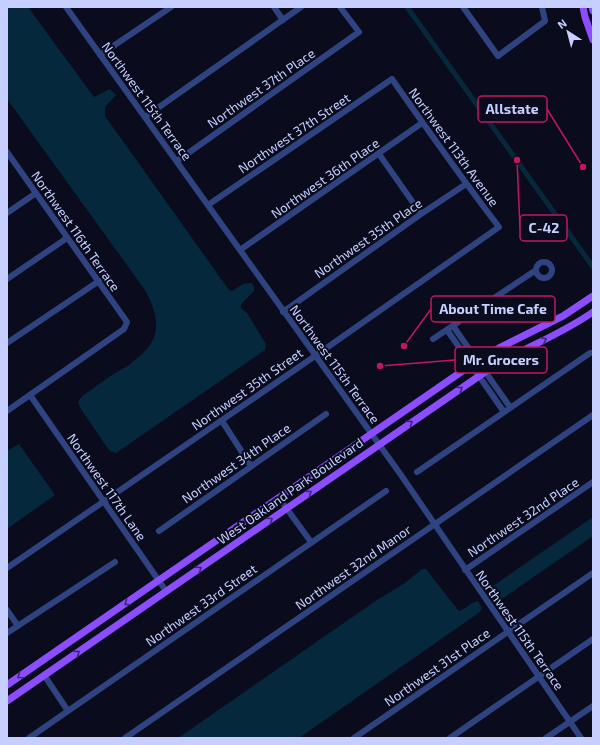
<svg xmlns="http://www.w3.org/2000/svg" width="600" height="745" viewBox="0 0 600 745" font-family="'Exo 2',sans-serif">
	<style>
		.water { fill: #05283c }
		.lines { fill: none; stroke-linecap: round; stroke-linejoin: round }
		.canal { stroke: #05283c; stroke-width: 5 }
		.minor { stroke: #304381; stroke-width: 6 }
		.major { stroke: #8c4dff; stroke-width: 7 }
		.oneway { stroke: #3e2677 }
		.labels { text-anchor: middle; stroke-width: 4; stroke-linejoin: round; paint-order: stroke }
		.street-label { font-size: 13px; fill: #c6cfff; stroke: #0a0c1d }
		.leader { fill: none; stroke: #c2185b; stroke-width: 1.5 }
		.callout-dot { fill: #c2185b; stroke: #0a0c1d; stroke-width: 1.5 }
		.callout { fill: #0a0c1d; stroke: #c2185b; stroke-width: 1.5 }
		.callout-label { font-size: 14px; text-anchor: middle; font-weight: bold; fill: #c6cfff }
	</style>
	<rect width="100%" height="100%" fill="#0a0c1d"/>
	<path class="water" d="M7,7H28L94,97L110,89L116,95L105,107V116L229,290L232,291L243,284L252,283L254,287V291L241,304V308L247,313L266,344L265,350L116,453L110,451L106,446L81,409L78,402C82,395 88,392 94,388C99,384 104,380 109,377C113,374 118,372 122,369C127,367 131,363 135,360C138,357 142,355 144,352C164,332 156,311 145,290L7,99Z
		M19,444L55,495L7,529V451Z
		M593,517V536L502,599H495L492,596L490,588Z
		M422,569H426L457,609L459,611C466,609 471,602 478,601L482,608L480,612L299,738H178L377,600L405,583Z"/>
	<g class="lines">
		<path class="canal" d="M407,7L593,267"/>
		<path class="minor" d="M66,7L401,475L581,738
			M274,7L283,20
			M463,7L498,56L545,21L542,7
			M100,55L171,7
			M145,117L301,7
			M7,152L127,322L124,329L7,411
			M379,154L421,214
			M177,161L359,32L340,7
			M7,213L36,193
			M240,250L422,123
			M536 270a8 8 0 1 1 16 0a8 8 0 1 1-16 0Z
			M7,279L67,238
			M283,312L421,214L466,184
			M453,326L510,407
			M447,330L504,412
			M433,339L536,270
			M7,343L99,281
			M30,395L166,591
			M222,421L251,466
			M417,472L590,353
			M279,498L311,542
			M159,531L326,414
			M7,568L315,356L499,227C462,179 427,129 392,79L208,205
			M465,570L593,482
			M7,610L18,626
			M7,633L115,562
			M44,675L68,711
			M29,738L386,491
			M125,738L593,415
			M354,738L593,573
			M450,738L593,639
			M546,738L593,706"/>
		<path class="major" d="M583,7L585,17L593,40
			M592,7L593,11
			M7,685L477,361L499,348L563,316L593,296
			M7,701L485,372C520,349 559,336 593,312"/>
	</g>
	<defs><path id="oneway-chevron" d="M-2-3.5L2.5 0L-2 3.5" fill="none" stroke-width="1.6" stroke-linecap="round" stroke-linejoin="round"/></defs>
	<g class="oneway">
		<use href="#oneway-chevron" transform="translate(544 340) rotate(-26)"/>
		<use href="#oneway-chevron" transform="translate(460 389) rotate(-34)"/>
		<use href="#oneway-chevron" transform="translate(410 423) rotate(-35)"/>
		<use href="#oneway-chevron" transform="translate(309 493) rotate(-35)"/>
		<use href="#oneway-chevron" transform="translate(270 520) rotate(-35)"/>
		<use href="#oneway-chevron" transform="translate(199 569) rotate(-35)"/>
		<use href="#oneway-chevron" transform="translate(127 603) rotate(146)"/>
		<use href="#oneway-chevron" transform="translate(77 653) rotate(-35)"/>
		<use href="#oneway-chevron" transform="translate(20 676) rotate(145)"/>
	</g>
	<g class="labels">
		<g class="street-label">
			<text transform="translate(261 88) rotate(-35)" y="5">Northwest 37th Place</text>
			<text transform="translate(147 101) rotate(54)" y="5">Northwest 115th Terrace</text>
			<text transform="translate(294 133) rotate(-34)" y="5">Northwest 37th Street</text>
			<text transform="translate(454 147) rotate(54)" y="5">Northwest 113th Avenue</text>
			<text transform="translate(325 178) rotate(-35)" y="5">Northwest 36th Place</text>
			<text transform="translate(76 231) rotate(55)" y="5">Northwest 116th Terrace</text>
			<text transform="translate(368 238) rotate(-35)" y="5">Northwest 35th Place</text>
			<text transform="translate(335 364) rotate(54)" y="5">Northwest 115th Terrace</text>
			<text transform="translate(247 389) rotate(-35)" y="5">Northwest 35th Street</text>
			<text transform="translate(236 463) rotate(-35)" y="5">Northwest 34th Place</text>
			<text transform="translate(107 487) rotate(55)" y="5">Northwest 117th Lane</text>
			<text transform="translate(290 491) rotate(-35)" y="5">West Oakland Park Boulevard</text>
			<text transform="translate(523 517) rotate(-34)" y="5">Northwest 32nd Place</text>
			<text transform="translate(353 567) rotate(-35)" y="5">Northwest 32nd Manor</text>
			<text transform="translate(201 605) rotate(-35)" y="5">Northwest 33rd Street</text>
			<text transform="translate(520 630) rotate(55)" y="5">Northwest 115th Terrace</text>
			<text transform="translate(437 667) rotate(-35)" y="5">Northwest 31st Place</text>
		</g>
	</g>
	<path class="leader" d="M583 167L547 109M517 160L520 228M404 346L431 309M380 366L455 360"/>
	<g class="callout-dot">
		<circle cx="583" cy="167" r="4"/>
		<circle cx="517" cy="160" r="4"/>
		<circle cx="404" cy="346" r="4"/>
		<circle cx="380" cy="366" r="4"/>
	</g>
	<g class="callout">
		<rect x="478" y="96" width="69" height="26" rx="4"/>
		<rect x="520" y="215" width="47" height="26" rx="4"/>
		<rect x="431" y="296" width="124" height="26" rx="4"/>
		<rect x="455" y="347" width="92" height="26" rx="4"/>
	</g>
	<g class="callout-label">
		<text x="512" y="114">Allstate</text>
		<text x="544" y="233">C-42</text>
		<text x="493" y="314">About Time Cafe</text>
		<text x="501" y="365">Mr. Grocers</text>
	</g>
	<rect width="600" height="745" fill="none" stroke="#c6cfff" stroke-width="16"/>
	<g transform="translate(568 32) rotate(324)" stroke="#0a0c1d" stroke-width="3" paint-order="stroke">
	<path d="M0-3L7 15L0 10L-7 15Z" fill="#c6cfff"/>
	<text y="-6" font-size="11" font-weight="bold" text-anchor="middle" fill="#c6cfff">N</text>
	</g>
</svg>
